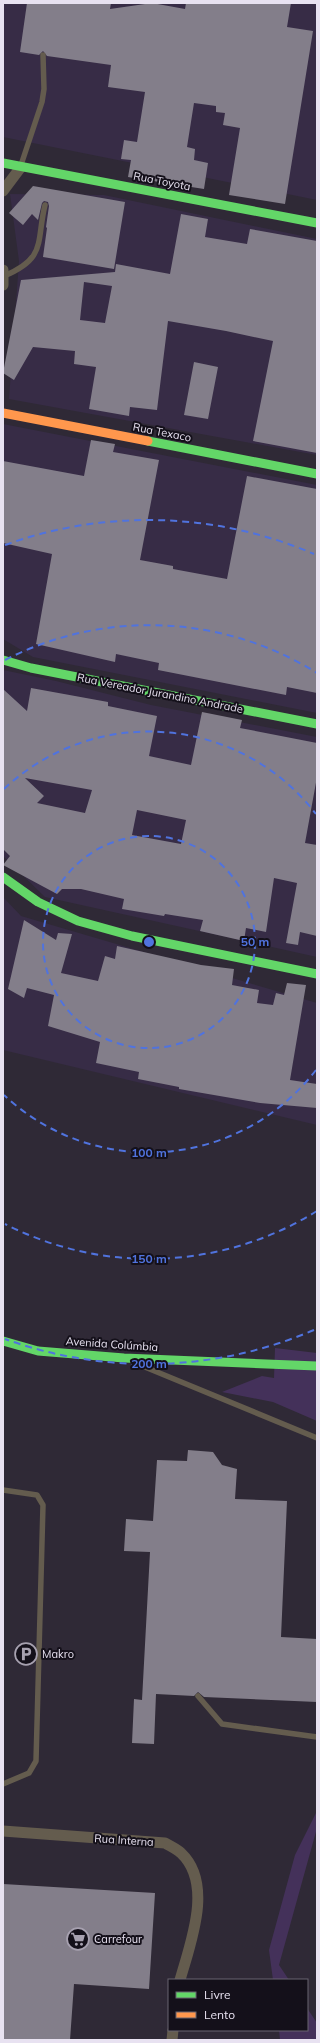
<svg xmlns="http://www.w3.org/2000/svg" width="320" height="2043" viewBox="0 0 320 2043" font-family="Mulish,sans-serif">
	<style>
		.built { fill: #372c46 }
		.green { fill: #44315a }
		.building { fill: #837e8a; fill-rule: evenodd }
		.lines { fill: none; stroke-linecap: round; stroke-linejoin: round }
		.lane { stroke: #645c4e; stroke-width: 5.5 }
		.street { stroke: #645c4e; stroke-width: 11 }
		.fast { stroke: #63d668; stroke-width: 9 }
		.slow { stroke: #ff974d; stroke-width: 9 }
		.ring { fill: none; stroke: #5073de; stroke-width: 2; stroke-dasharray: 7 5 }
		.labels { text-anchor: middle; stroke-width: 4; stroke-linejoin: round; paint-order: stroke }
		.street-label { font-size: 11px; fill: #e8e2f1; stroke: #14101a }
		.poi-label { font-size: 11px; fill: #e8e2f1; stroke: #14101a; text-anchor: start }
		.centre { fill: #5073de; stroke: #14101a; stroke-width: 2 }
		.ring-label { font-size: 12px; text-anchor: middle; font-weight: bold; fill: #5073de; stroke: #14101a; stroke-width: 4; stroke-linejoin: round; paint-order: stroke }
	</style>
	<rect width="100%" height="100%" fill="#2f2936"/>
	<path class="built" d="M3,3H317V200L3,137Z
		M10,194L104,195L317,239V455L9,399L19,261Z
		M3,424L317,485V713L33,657L3,639Z
		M3,670L56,681L151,705L317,737V957L45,897L3,856Z
		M3,897L21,916L317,1003V1125L3,1050Z"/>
	<path class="green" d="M275,1348L317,1353V1421L273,1402L222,1392L262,1376L274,1378Z
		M317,1811V1828L279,1965L289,1980H273L269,1950L295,1855Z
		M307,2008L317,2023V2040H280L279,2030H307Z"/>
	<path class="building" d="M27,3H111L110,9L152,3L185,9L186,3H291L287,27L313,31L285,204L229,195L240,128L223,125L225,113L216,112V106L194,103L187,147L195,149L194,160L208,163L204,189L128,177L131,160L121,159L124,140L137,142L145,92L108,87L111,65L47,56L43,51L39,55L20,52Z
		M33,186L125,202L114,269L43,257L47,228L46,227L49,206L48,202L44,201L42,203L38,220L32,214L23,225L9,213Z
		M181,214L208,219L205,237L247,244L250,229L317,241V453L253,441L273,341L226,331L168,321L157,410L130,407L129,416L89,409L96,367L74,364L75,351L33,347L14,380L3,373L21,280L115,272L116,264L170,274ZM84,282L112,286L105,323L80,320Z
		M194,362L218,367L208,419L184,415Z
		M91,440L115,444L113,452L159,460L140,560L173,566V569L227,579L247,476L317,489V693L287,687L286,695L158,670L159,663L116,654L115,662L36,644L52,554L3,543V461L84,476Z
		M31,688L108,702V706L157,716L149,756L191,765L202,712L242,720L240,728L317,743V777L305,843L317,845V936L300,932L298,945L286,943L297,883L274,878L266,932L246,928L244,941L200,931L203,920L165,914L164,916L122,909L124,899L81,889H62L57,894L3,865L10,856L3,849V689L27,711ZM25,778L92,790L85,813L37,803L44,796ZM137,810L186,820L181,844L132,835Z
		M24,920L56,940L58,933L72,934L61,973L98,981L105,956L115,959L117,946L201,965L234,969L232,985L259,990L257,1003L273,1005L276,993L284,995L287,983L306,985L290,1080L317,1084V1108L260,1103L179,1089V1087L138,1079L139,1072L96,1063L100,1042L48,1026L54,995L27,988L24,998L8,989Z
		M188,1450L213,1452L222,1465L237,1469L235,1499L287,1501L281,1637L317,1639V1702L204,1697L198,1692L194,1696L156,1694L154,1744L132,1743L134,1699L142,1700L150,1552L124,1551L126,1519L153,1521L157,1460L187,1461Z
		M3,1884L155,1893L149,1989L74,1984L70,2040H3Z"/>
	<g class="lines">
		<path class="lane" d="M21,165L42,102L44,89L43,55
			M4,276C47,258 36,242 45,205
			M140,1365L317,1438
			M3,1490L37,1495L43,1505L36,1761L29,1773L3,1784
			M198,1696L222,1724L317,1737"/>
		<path class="street" d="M3,191L21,167
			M3,270V285
			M3,1831L165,1843C170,1846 177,1849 181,1853C214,1884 190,1944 180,1980
			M172,2040L173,2030"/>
		<path class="fast" d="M3,163L317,223
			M148,441L317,474
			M3,660L31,668L317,724
			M3,877L38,902L78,921L132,936L317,974
			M3,1341L38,1351L124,1358L317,1366"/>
		<path class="slow" d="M3,413L148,441"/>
	</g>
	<g class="ring">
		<circle cx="149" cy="942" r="106"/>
		<path d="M316 1070A211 211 0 0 1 4 1095M4 789A211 211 0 0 1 316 814"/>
		<path d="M317 1211A317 317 0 0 1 5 1224M5 660A317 317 0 0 1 317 673"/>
		<path d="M314 1330A422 422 0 0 1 5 1339M5 545A422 422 0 0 1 314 554"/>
	</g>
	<defs>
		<g id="parking-ring" transform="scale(1.15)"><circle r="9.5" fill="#14101a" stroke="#a7a1b0" stroke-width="1.5"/><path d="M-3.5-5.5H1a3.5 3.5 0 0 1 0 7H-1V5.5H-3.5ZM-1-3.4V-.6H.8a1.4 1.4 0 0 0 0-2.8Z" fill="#a7a1b0"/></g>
		<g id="supermarket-ring" transform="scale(1.15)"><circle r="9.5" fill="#14101a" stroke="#a7a1b0" stroke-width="1.5"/><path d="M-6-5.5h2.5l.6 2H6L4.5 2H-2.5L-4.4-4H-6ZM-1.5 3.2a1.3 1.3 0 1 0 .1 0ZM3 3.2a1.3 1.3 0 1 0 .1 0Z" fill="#a7a1b0"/></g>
	</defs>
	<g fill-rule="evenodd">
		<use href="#parking-ring" x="26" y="1654"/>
		<use href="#supermarket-ring" x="78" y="1939"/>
	</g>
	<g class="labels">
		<g class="street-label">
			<text transform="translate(162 181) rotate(11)" y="4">Rua Toyota</text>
			<text transform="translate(162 432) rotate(11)" y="4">Rua Texaco</text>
			<text transform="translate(160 693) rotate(11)" y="4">Rua Vereador Jurandino Andrade</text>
			<text transform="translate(112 1344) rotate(4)" y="4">Avenida Colúmbia</text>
			<text transform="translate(124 1840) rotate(4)" y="4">Rua Interna</text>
		</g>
		<g class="poi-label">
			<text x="42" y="1658">Makro</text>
			<text x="94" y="1943">Carrefour</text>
		</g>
	</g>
	<circle cx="149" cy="942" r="6" class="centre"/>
	<g class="ring-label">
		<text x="255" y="946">50 m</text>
		<text x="149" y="1157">100 m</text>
		<text x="149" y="1263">150 m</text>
		<text x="149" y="1368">200 m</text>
	</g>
	<rect width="320" height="2043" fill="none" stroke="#e8e2f1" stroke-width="8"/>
	<rect x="168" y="1979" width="140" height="52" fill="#14101a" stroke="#696470"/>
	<rect x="176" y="1992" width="20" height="6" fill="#63d668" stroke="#696470"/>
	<text x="204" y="1999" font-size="12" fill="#e8e2f1">Livre</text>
	<rect x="176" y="2012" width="20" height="6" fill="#ff974d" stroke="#696470"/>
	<text x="204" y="2019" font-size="12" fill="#e8e2f1">Lento</text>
</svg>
